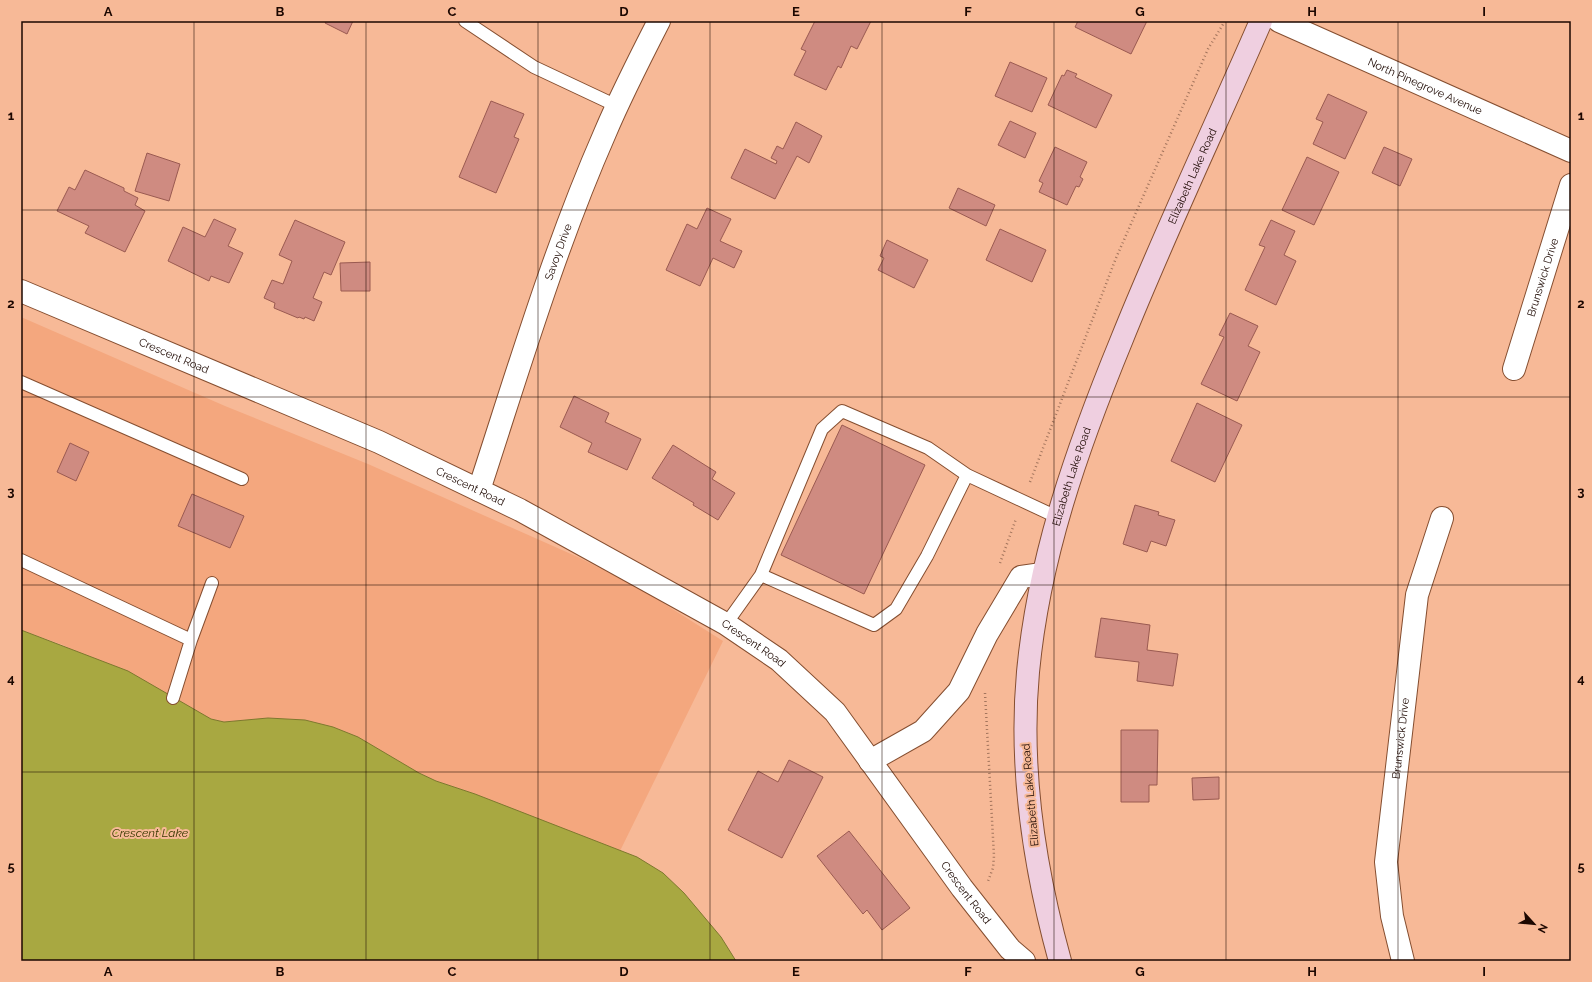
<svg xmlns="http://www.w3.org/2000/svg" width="1592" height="982" viewBox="0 0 1592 982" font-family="Raleway,sans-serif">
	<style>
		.green { fill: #f4a77e }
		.water { fill: #a8a841; stroke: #7e782e }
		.building { fill: #cf8b81; stroke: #9a5a51 }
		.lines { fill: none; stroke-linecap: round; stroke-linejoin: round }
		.lane-casing { stroke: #854e30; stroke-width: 14 }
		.street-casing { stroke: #854e30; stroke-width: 24 }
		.secondary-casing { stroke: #854e30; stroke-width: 24 }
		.path { stroke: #a3755d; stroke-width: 2.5; stroke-dasharray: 1 3; stroke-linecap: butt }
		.lane { stroke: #fff; stroke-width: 12 }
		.street { stroke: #fff; stroke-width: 22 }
		.secondary { stroke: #efcfe0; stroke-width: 22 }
		.grid { fill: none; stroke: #1c0700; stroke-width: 1; stroke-opacity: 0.55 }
		.labels { text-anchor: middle; stroke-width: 4; stroke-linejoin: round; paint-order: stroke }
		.street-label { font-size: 11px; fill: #1c0700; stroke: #f7b997 }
		.water-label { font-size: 12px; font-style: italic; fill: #3a3900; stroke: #f7b997 }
		.neatline { fill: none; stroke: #1c0700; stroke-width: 1.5 }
		.grid-label { font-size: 13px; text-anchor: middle; font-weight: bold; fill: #1c0700 }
	</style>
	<rect width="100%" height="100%" fill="#f7b997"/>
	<path class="green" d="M21,317L225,406L368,464L580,558L644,591L723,641L620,851L475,794L436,781L419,773L358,737L333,727L305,720L268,718L224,722L211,719L63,645L21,630Z"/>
	<path class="water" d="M21,630L128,671L211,719L224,722L268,718L305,720L333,727L358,737L419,773L436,781L475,794L637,857L663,873L684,893L721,937L736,961H21Z"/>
	<path class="building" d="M326,21H353L347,34L325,23Z
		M815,21H871L857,49L851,46L841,68L838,66L826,90L794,75L806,51L801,49Z
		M1078,21H1147L1131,54L1075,27Z
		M1010,62L1047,78L1032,112L995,96Z
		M1067,70L1077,74L1075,77L1112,95L1096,128L1048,105L1062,75L1064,76Z
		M1328,94L1367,112L1345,159L1313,144L1323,122L1316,119Z
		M491,101L524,114L514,137L519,139L496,193L459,177Z
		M1010,121L1036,133L1025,158L998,145Z
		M796,122L822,136L809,163L797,156L775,199L731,178L745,149L776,164L777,161L771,158L777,146L783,149Z
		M1055,147L1087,162L1080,177L1083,179L1079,187L1076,186L1067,205L1039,192L1043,183L1039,181Z
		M1384,147L1412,159L1400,186L1372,173Z
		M147,153L180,164L169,201L135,191Z
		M1307,157L1339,172L1314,225L1282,210Z
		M85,170L124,188V191L138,198L135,205L145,211L125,252L85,233L89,226L57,211L69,187L75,190Z
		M958,188L995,205L986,226L949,208Z
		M707,208L731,219L720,241L742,251L734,268L713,258L700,286L666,270L687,224L697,229Z
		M214,219L236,229L228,246L243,253L229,283L211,276L209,281L168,261L183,227L205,237Z
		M295,220L345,242L331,275L324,272L313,298L322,302L314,321L305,317L304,319L299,317L298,318L274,308L275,303L264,298L272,280L283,284L292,261L279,255Z
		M1271,220L1295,231L1284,255L1296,261L1276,305L1245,290L1265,247L1259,245Z
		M1000,229L1046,250L1032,282L986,260Z
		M887,240L928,260L914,288L878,270L884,258L880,256Z
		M370,262V291H341L340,263Z
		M1230,313L1258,326L1248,346L1260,352L1237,401L1201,384L1224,337L1219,335Z
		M574,396L609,413L605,422L641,439L627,470L588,452L592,443L560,427Z
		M1197,403L1242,425L1215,482L1171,461Z
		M842,425L925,465L864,594L781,555Z
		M70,443L89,452L76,481L57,472Z
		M673,445L716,472L712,479L735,493L718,520L693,505L694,503L652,478Z
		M192,494L244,516L230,548L178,526Z
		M1135,505L1159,512L1158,515L1175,520L1166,546L1151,541L1147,552L1123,544Z
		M1101,618L1150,625L1147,650L1178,654L1173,686L1137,681L1139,662L1095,657Z
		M1121,730H1158L1157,785H1149V802H1121Z
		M789,760L823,777L782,858L728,830L758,771L778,782Z
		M1219,777V799L1193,800L1192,778Z
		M849,831L910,908L882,930L867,910L863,914L817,856Z"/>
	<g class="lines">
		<g class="lane-casing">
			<path id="lane" d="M465,21L534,67L617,106
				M21,382L242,479
				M21,560L191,640
				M761,575L822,429L842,411L928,448L967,475
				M726,624L761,575L874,625L896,609L927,556L967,475L1057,517
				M173,698L191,640L212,583"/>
		</g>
		<g class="street-casing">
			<g id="street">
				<path id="s1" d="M1279,21L1571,151"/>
				<path id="s2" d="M21,291L379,442L520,510L726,624L779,660L835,712L962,888L1010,949L1024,961"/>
				<path id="s3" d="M1514,369L1571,185"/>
				<path id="s4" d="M479,490C518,371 554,249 605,133C621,95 640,58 659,21"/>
				<path d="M870,761L923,731L959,691L987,634L1021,577L1042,574"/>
				<path id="s5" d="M1403,961L1392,916L1386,862L1417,595L1442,518"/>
			</g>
		</g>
		<g class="secondary-casing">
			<g id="secondary">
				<path id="s6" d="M1060,961C1034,867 1019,770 1028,672C1039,555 1078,446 1122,339C1165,232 1215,127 1261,21"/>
			</g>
		</g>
		<path class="path" d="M1030,482L1116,258L1208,49L1225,21
			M1000,563L1016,519
			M985,693L994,856L993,868L988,881"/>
		<use href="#lane" class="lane"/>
		<use href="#street" class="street"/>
		<use href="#secondary" class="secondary"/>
	</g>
	<path class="grid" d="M194,21V961M366,21V961M538,21V961M710,21V961M882,21V961M1054,21V961M1226,21V961M1398,21V961M21,210H1571M21,397H1571M21,585H1571M21,772H1571"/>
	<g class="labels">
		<g class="street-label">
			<text dy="4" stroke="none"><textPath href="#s1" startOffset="160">North Pinegrove Avenue</textPath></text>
			<text dy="4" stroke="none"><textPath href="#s6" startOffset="817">Elizabeth Lake Road</textPath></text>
			<text dy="4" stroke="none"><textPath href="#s4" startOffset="251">Savoy Drive</textPath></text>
			<text dy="4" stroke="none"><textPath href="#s3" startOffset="96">Brunswick Drive</textPath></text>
			<text dy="4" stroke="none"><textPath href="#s2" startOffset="166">Crescent Road</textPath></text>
			<text dy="4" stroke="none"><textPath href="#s6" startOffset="493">Elizabeth Lake Road</textPath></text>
			<text dy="4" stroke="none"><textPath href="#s2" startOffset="490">Crescent Road</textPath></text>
			<text dy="4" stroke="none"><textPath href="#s2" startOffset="814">Crescent Road</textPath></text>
			<text dy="4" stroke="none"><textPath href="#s5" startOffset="225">Brunswick Drive</textPath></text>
			<text transform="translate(1030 795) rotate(-95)" y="4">Elizabeth Lake Road</text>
			<text dy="4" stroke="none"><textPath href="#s2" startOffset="1144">Crescent Road</textPath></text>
		</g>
		<g class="water-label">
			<text x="150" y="837">Crescent Lake</text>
		</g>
	</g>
	<rect width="1592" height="982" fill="none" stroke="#f7b997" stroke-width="44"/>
	<g transform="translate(1534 924) rotate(117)" stroke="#f7b997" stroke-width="3" paint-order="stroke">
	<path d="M0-3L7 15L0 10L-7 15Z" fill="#1c0700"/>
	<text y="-6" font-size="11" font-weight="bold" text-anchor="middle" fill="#1c0700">N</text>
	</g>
	<rect x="22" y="22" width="1548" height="938" class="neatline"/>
	<g class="grid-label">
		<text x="108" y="16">A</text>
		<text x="280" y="16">B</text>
		<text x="452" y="16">C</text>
		<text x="624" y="16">D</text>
		<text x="796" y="16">E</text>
		<text x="968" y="16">F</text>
		<text x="1140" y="16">G</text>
		<text x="1312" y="16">H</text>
		<text x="1484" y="16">I</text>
		<text x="11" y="120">1</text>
		<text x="1581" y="120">1</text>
		<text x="11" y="308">2</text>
		<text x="1581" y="308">2</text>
		<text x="11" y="496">3</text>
		<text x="1581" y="496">3</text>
		<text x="11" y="683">4</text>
		<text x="1581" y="683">4</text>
		<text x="11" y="871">5</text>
		<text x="1581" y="871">5</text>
		<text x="108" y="976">A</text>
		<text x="280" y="976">B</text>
		<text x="452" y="976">C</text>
		<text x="624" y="976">D</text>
		<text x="796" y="976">E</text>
		<text x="968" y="976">F</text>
		<text x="1140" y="976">G</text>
		<text x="1312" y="976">H</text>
		<text x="1484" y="976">I</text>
	</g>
</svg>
